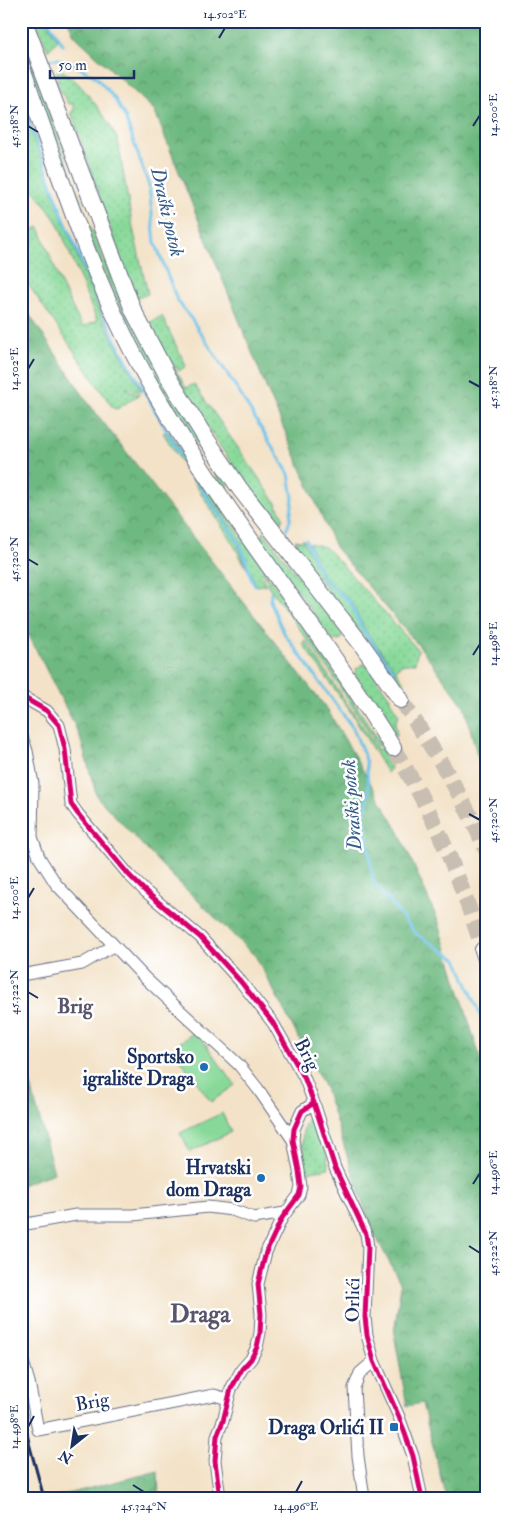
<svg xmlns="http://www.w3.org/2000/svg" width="507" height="1519" viewBox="0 0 507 1519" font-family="'IM FELL Double Pica',serif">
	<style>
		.grass { fill: url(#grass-dots); stroke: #52847c }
		.forest { fill: url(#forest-crowns); stroke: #447470 }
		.pitch { fill: #88d999; stroke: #52847c }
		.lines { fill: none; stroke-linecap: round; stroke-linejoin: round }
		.stream { stroke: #6cc2e9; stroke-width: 3 }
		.highway-tunnel { stroke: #c8beb2; stroke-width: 16; stroke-dasharray: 16 8; stroke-linecap: butt }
		.minor-casing { stroke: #676e83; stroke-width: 13 }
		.highway-casing { stroke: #676e83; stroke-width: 18 }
		.minor { stroke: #fff; stroke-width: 11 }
		.highway { stroke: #fff; stroke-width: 16 }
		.rail { stroke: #1b2f5e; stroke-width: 3 }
		.cycleway-casing { stroke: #fff; stroke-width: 8 }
		.cycleway { stroke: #d6006c; stroke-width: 5 }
		.ticks { fill: none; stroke: #1b2f5e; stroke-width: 2 }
		.poi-dot { fill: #1f6fb2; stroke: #fff; stroke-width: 2 }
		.labels { text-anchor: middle; stroke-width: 5; stroke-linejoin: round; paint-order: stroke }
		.street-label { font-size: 19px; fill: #1b2f5e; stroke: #fff }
		.poi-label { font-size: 19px; font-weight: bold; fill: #1b2f5e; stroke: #fff; text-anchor: end }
		.water-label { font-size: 20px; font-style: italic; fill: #335b88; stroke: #fff }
		.neighbourhood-label { font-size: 20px; font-weight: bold; fill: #59566c; stroke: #fff }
		.district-label { font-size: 24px; font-weight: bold; fill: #59566c; stroke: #fff }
		.neatline { fill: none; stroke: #1b2f5e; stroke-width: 2 }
		.ticks-label { font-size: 12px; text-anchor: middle; fill: #1b2f5e }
	</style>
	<defs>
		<pattern id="grass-dots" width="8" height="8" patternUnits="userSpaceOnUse" patternTransform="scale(1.25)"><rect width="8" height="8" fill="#88d999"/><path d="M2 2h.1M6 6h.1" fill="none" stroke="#75bb86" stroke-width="1.8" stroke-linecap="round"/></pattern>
		<pattern id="forest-crowns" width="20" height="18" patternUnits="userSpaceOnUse" patternTransform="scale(1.25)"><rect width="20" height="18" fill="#6eb981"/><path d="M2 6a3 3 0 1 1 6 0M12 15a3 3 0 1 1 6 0" fill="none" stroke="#5a976d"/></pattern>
	</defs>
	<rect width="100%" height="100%" fill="#fff"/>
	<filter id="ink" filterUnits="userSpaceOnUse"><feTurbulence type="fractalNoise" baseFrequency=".02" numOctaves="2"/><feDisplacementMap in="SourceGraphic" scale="10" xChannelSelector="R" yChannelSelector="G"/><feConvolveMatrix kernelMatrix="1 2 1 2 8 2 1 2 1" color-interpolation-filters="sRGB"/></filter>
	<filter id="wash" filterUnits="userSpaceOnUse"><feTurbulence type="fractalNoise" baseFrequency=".0096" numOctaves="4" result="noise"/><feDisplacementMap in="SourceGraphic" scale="20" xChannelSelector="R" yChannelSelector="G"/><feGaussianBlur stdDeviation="1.12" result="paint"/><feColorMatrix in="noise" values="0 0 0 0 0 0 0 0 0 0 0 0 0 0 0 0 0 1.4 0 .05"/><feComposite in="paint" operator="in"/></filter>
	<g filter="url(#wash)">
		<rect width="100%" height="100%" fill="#f3e2c7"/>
		<path class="grass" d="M33,21H46L58,40L48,51L40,30H36Z
			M21,31L86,216L119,296L228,484L226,489L220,483C180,419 141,354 109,284C75,207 50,126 21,46Z
			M63,71C80,80 111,123 118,141L132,224L148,294L137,298L120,257L71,112L74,111L73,104H68L55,80L57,79L60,82L56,72Z
			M21,103L76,253L103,319L113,340L142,391H134L126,388V389L132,393L140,394L117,409L113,408L21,274V235L39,227L62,286L82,327L97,321L58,224L43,202L21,175Z
			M162,316L186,366L179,371L176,366L174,367L186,388L194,384L276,503L283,517L281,522L274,515L271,517C225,456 181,392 149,323Z
			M168,431H169L328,663L381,744L378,746L329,670L267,584L268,582L263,573L260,575L265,582V585L257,586L249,571L241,543L201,485Z
			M166,432L183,461L238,544L247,569L233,544L163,433Z
			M264,532L343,634L340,641L332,640L260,539Z
			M303,539L321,578L349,602L363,632L393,674L397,672L406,686L403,689L298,552L299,550L295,540L302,541Z
			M309,543L325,547L338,560L418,650L415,663L400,665L396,671L365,630L351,601L323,577Z
			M305,640L378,750L381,748L389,762L391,769L387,773L350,711L303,644Z
			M363,664L368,667L390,698V701L399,715L395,723L397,735L395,737L355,675L356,669Z
			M310,1117H313L325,1146L329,1168L306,1172C305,1157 297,1128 310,1117Z"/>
		<path class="forest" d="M68,21H486V787L464,706L420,647L335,547L268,392L154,110L74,35Z
			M21,302L89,404L327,709L399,832L439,923L486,1078V1498H446L422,1403L407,1406L394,1333L401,1284L371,1228L325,1088L256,957L166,870L97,797L79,734L21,620Z
			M26,1067L54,1173L21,1185V1068Z
			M158,1471L159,1498H51Z"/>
		<path class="pitch" d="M196,1031L235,1085L211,1102L172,1048Z
			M222,1113L231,1132L190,1152L180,1133Z"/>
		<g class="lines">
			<path class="stream" d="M48,21L63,45
				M44,60L57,59L73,64L96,77L115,99L125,117L149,186L155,242L177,300L192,320L234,384L289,474L293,498L290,520L287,529
				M21,99L64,219L115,340L177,449L210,502L240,544L245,557L251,578L255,585
				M306,540L322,578L350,602L364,632L394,672
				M271,592L270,601L284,633L353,728L366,760L369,795L364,815L373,881L416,934L457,959L486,1028"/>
		</g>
	</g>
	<g filter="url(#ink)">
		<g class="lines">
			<path class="highway-tunnel" d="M401,700C433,748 463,796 486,850
				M393,748C435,815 459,875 483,950"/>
			<g class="minor-casing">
				<path id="minor" d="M21,696L47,711L59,725L65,749L71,804L78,814L129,875L145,891L200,937L241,982L273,1023L304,1077L314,1103L335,1168L366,1234L368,1247L365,1317L367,1335L374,1361L399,1417L413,1456L422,1498
					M21,734L27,751L33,784L32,837L39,857L56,884L145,978L239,1065L258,1089L293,1140
					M21,975L82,964L113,946
					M21,1225L76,1215H133L208,1207L232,1210L254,1218L285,1213
					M21,1355L29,1382L38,1430L214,1395L228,1399
					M220,1498L215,1461L217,1436L223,1421L231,1389L242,1369L251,1359L257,1347L260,1333L261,1314L258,1284L266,1252L282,1218L299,1195L301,1187L299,1171L293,1140L294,1129L302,1111L314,1103
					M364,1498L358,1456L354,1388L360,1373L374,1361"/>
			</g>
			<g class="highway-casing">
				<path id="highway" d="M24,21L133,310L168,377L205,437L240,489L362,645L401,700
					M21,65C57,167 89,272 141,368C214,502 313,618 393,748
					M483,950L486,959"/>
			</g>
			<use href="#minor" class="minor"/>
			<use href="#highway" class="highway"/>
			<path class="rail" d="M21,1407L30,1447L44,1498"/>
			<g class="cycleway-casing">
				<path id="cycleway" d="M21,696L47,711L59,725L65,749L71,804L78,814L129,875L145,891L200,937L241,982L273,1023L304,1077L314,1103L335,1168L366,1234L368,1247L365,1317L367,1335L374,1361L399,1417L413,1456L422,1498
					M220,1498L215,1461L217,1436L223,1421L231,1389L242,1369L251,1359L257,1347L260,1333L261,1314L258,1284L266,1252L282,1218L299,1195L301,1187L299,1171L293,1140L294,1129L302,1111L314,1103"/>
			</g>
			<use href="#cycleway" class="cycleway"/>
		</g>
	</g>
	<path class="ticks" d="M219,38L225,28M28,126L38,132M473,126L480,115M28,369L34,359M469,381L480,387M28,559L38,565M473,655L480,644M469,814L480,820M28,898L34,888M28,992L38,998M473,1184L480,1173M469,1246L480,1253M28,1427L34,1416M133,1485L144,1492M296,1492L302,1481"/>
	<g class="poi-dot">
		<circle cx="204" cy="1067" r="5"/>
		<circle cx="261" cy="1178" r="5"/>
		<rect x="389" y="1422" width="10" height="10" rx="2.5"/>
	</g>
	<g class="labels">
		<g class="street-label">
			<text transform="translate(308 1054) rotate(62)" y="7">Brig</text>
			<text transform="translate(352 1300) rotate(-89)" y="7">Orlići</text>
			<text transform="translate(92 1401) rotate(-11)" y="7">Brig</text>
		</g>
		<g class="poi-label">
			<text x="194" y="1063">Sportsko<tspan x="194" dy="22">igralište Draga</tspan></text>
			<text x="251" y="1174">Hrvatski<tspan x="251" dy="22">dom Draga</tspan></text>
			<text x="384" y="1434">Draga Orlići II</text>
		</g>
		<g class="water-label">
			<text transform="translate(168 212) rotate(77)" y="7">Draški potok</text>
			<text transform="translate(351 805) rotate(-94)" y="7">Draški potok</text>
		</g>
		<g class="neighbourhood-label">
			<text x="75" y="1013">Brig</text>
		</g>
		<g class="district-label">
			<text x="200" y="1322">Draga</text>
		</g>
	</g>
	<rect width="507" height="1519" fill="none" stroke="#fff" stroke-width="55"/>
	<g transform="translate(72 1446) rotate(210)" stroke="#ffffff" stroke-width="4" paint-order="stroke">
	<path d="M0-4L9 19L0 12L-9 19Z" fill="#1b2f5e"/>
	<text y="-8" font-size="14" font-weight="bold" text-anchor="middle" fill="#1b2f5e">N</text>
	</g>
	<path d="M50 70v8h84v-8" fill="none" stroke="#1b2f5e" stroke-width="2.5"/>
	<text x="58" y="70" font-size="15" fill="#1b2f5e" stroke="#ffffff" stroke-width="4" paint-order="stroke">50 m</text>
	<rect x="28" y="28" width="452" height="1464" class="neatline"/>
	<g class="ticks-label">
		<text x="225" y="18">14.502°E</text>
		<text transform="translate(493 115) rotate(-90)" y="4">14.500°E</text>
		<text transform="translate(14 126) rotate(-90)" y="4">45.318°N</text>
		<text transform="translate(14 369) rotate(-90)" y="4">14.502°E</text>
		<text transform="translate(493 387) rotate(-90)" y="4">45.318°N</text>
		<text transform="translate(14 559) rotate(-90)" y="4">45.320°N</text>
		<text transform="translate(493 644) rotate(-90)" y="4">14.498°E</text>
		<text transform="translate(493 820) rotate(-90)" y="4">45.320°N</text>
		<text transform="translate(14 898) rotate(-90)" y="4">14.500°E</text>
		<text transform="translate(14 992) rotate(-90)" y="4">45.322°N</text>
		<text transform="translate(493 1173) rotate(-90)" y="4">14.496°E</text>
		<text transform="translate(493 1253) rotate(-90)" y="4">45.322°N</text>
		<text transform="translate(14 1427) rotate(-90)" y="4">14.498°E</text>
		<text x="144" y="1510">45.324°N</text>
		<text x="296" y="1510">14.496°E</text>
	</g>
</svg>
